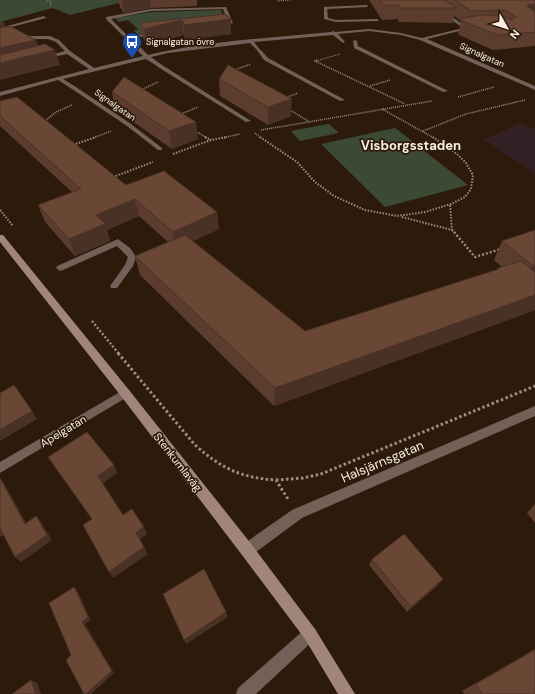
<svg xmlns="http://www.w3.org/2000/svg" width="535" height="694" viewBox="0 0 535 694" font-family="'DM Sans',sans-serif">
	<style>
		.education { fill: #332025 }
		.green { fill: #3c4a35 }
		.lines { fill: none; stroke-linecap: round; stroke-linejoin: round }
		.path-far4 { stroke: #9c8e80; stroke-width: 1; stroke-dasharray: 1 1; stroke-linecap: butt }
		.path-far3 { stroke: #9c8e80; stroke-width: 1.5; stroke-dasharray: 1 1; stroke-linecap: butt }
		.path-far2 { stroke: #9c8e80; stroke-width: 2; stroke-dasharray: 1.5 1.5; stroke-linecap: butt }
		.path-far1 { stroke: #9c8e80; stroke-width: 2.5; stroke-dasharray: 2 2; stroke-linecap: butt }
		.path { stroke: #9c8e80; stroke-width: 3; stroke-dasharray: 2.5 2.5; stroke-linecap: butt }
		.lane { fill: #726059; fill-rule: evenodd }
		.street { fill: #726059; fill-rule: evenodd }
		.secondary { fill: #a1857a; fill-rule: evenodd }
		.wall { fill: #5b3c2e }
		.shaded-wall { fill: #4a3125 }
		.building { fill: #6a4635; stroke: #4a3125 }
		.labels { text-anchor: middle; stroke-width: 3.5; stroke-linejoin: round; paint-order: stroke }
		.far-poi-label { font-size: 9px; fill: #faeee3; stroke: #2c1b0a; text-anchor: start }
		.far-street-label { font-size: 9px; fill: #faeee3; stroke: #2c1b0a }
		.street-label { font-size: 11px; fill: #faeee3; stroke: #2c1b0a }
		.far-district-label { font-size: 13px; font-weight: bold; fill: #faeee3; stroke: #2c1b0a }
		.near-street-label { font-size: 13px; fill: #faeee3; stroke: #2c1b0a }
	</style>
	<rect width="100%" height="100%" fill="#2c1b0a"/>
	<path class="education" d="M520,123L535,129V173L484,140Z"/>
	<path class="green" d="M0,0H131L70,15L53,8L0,22Z
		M221,10L223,16L198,27L138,35L134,31L138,29L128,20L119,22L115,18L152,12Z
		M329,124L339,133L300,141L291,131Z
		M395,128L468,185L385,207L321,144Z"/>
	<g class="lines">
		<path class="path-far4" d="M47,0L51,2L50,7
			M277,1L290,0
			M316,61L340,54"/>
		<path class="path-far3" d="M317,60L315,61L405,104
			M234,70L251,64
			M370,86L390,80
			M141,90L158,82
			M458,97L494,87
			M285,98L298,93
			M382,109L434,138
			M290,110L308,121
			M181,114L198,107
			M46,122L45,121L56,112L72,105
			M194,130L207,138
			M261,130L432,101
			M423,131L466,114L525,100
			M255,133L261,138
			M93,138L111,131
			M222,138L240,134"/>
		<path class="path-far2" d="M205,137L211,140
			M260,137L297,162L315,182L334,196L365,210L397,216L425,212L451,204L465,197L471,189L473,175L466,163L457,154L433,137
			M73,145L96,137
			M173,154L211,140L227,137
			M113,177L153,162
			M0,210L13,226
			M402,217L452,230L450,204
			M452,230L455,233"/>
		<path class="path-far1" d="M454,232L475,257L501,249
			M92,321L119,354"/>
		<path class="path" d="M118,353L195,445C221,468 241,478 276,480L288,499
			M276,480L303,478L321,474L535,386"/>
		<path class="lane" d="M355,40L357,41L358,46L448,91L443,92L354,48L353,41Z
			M257,50H261L268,58L345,100L340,101L264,60Z
			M158,65H162L251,121L246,122L158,67Z
			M72,87H76L131,124L162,148V150H158L127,126L72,89Z
			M118,239L130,248L136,257L133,266L117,288H111L110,286L125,265L128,257L117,246L63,270L60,271L56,268L57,266Z"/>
		<path class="street" d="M367,5L368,7L327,9L328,18L336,20L377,19L379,21L336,22L324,19V7Z
			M226,7L233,23L218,27L216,25L228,22L223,9L151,11L111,19L128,36L157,33L155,35L131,38L148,55C208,41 270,38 331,32L333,31L335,32L369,29L401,33L422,38L463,28L440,12L442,10L464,25L475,27L427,39L535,86V90L420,40L401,35L369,31L338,34L345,42L343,43L333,35L254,42L261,51L259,52L250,43L168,53L151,57L162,65V67L160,68L146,59L63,79L76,87V89H72L58,80L0,96V92L89,69L67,54L43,59V57L65,51L56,42L48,39H27L0,43V41L27,36H50L59,40L70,51L94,68L143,56L106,19V17L151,9Z
			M44,16L46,18L0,30V28Z
			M125,389L129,390L130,393L129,396L0,473V462Z
			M535,406V416L302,518L252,555L247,557L242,555L240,550L242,545L292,510Z
			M310,627L315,629L317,634L315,639L256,694H236L238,688L305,629Z"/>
		<path class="secondary" d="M0,235H3L129,390L252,545L315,629L355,694H338L305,639L242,555L121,396L0,242Z"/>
	</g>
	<path class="wall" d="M118,0H197V6L151,8L124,13L120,7Z
		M369,0H535V46L493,50L459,35L458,33L461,21L454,16L453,23L398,22V19L382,20Z
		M231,19V34L185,40L184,35L147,44L143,38L140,23Z
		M219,79L291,116L268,125L220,96Z
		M112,92L198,139L172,149L115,109Z
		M0,101L126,185L219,229L193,241L305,331L497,270L498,268L502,267L494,260L502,241L535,230V310L274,406L140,275L135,256L168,242L139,216L107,230L110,241L75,256L45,222L38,205L72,192L0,126Z
		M535,504V523L527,513Z
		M372,559L438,585L407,612L369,565Z
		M535,649V694H464L462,691Z"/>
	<path class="shaded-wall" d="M122,0H150L151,8L124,13Z
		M535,4V17L523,19L527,5Z
		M231,19V34L185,40L184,25Z
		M182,20L184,35L147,44L144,29Z
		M4,23L9,38L0,40V24Z
		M36,40L41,53L55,50L60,65L0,80V48Z
		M292,99L291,116L268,125V107Z
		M196,122L198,139L172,149L169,131Z
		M135,199L139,216L107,230L110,241L75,256L69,239L96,215Z
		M217,212L219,229L176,250L173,232Z
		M535,265V281L523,285L533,266Z
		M535,295V310L274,406L275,388Z
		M32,411L37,419L0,441V430Z
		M114,465L117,473L103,483L98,476Z
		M0,478L4,483L30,530L25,524Z
		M36,516L41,522L52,540L21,562L15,557Z
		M144,527L147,534L139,540L136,533Z
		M0,528L6,533L0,537Z
		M144,547L148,554L113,578L109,572Z
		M443,579L438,585L407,612L411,607Z
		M74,587L77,590L91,620L85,624L114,673L91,694H86L82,622Z
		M226,612L228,617L186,644L184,640Z
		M31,680L37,683L41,694H36Z"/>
	<path class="building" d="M380,0H444L456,8H400V5H384Z
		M455,0H535V4L527,5L528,7L535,11V32L498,35L462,21V18L483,15L502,16L511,20L516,17L505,10L471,11Z
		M225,14L231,19L184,25L182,20L144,29L140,23Z
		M0,21L4,23L0,24Z
		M10,26L36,40L0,48V28Z
		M45,44L55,50L0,63V55Z
		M228,65L292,99L268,107L219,79Z
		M124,77L196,122L169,131L112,92Z
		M17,97L126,185L164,171L217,212L173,232L135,199L96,215L105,224L69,239L38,205L81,189L0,116V101Z
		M535,230V265L533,266L502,241Z
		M185,235L305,331L499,269L498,268L521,261L535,272V295L275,388L135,256Z
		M14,385L32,411L0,430V393Z
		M87,432L114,465L98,476L123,515L132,509L144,527L136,533L144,547L109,572L83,525L92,519L48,457Z
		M0,478L25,524L36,516L47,535L15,557L0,528Z
		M404,534L443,579L411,607L372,559Z
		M204,569L226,612L184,640L163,594Z
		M74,587L88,617L82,622L112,671L86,694H84L66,660L71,655L49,603Z
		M535,650V694H482L476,684Z
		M31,680L36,694H12Z"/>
	<defs>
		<g id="bus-pin" transform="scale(1)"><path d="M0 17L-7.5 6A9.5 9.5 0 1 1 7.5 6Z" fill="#1a4fb4" stroke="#2c1b0a"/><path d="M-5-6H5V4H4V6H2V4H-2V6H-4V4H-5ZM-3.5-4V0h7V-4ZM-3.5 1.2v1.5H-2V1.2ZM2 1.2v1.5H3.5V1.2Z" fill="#fff"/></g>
	</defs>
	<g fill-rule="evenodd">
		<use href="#bus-pin" x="132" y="42"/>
	</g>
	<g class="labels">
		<g class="far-poi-label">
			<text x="146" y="45">Signalgatan övre</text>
		</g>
		<g class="far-street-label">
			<text transform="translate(482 55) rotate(24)" y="3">Signalgatan</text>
			<text transform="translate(115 105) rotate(35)" y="3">Signalgatan</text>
		</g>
		<g class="street-label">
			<text transform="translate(63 431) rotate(-31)" y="4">Apelgatan</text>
			<text transform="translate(178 462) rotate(52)" y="4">Stenkumlaväg</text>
		</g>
		<g class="far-district-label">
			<text x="411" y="150">Visborgsstaden</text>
		</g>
		<g class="near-street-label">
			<text transform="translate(382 461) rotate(-23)" y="5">Halsjärnsgatan</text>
		</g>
	</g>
	<g transform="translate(507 28) rotate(129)" stroke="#2c1b0a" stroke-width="3" paint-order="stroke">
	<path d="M0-3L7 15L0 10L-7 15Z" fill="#faeee3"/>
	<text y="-6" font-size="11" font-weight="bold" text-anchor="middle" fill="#faeee3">N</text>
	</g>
</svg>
